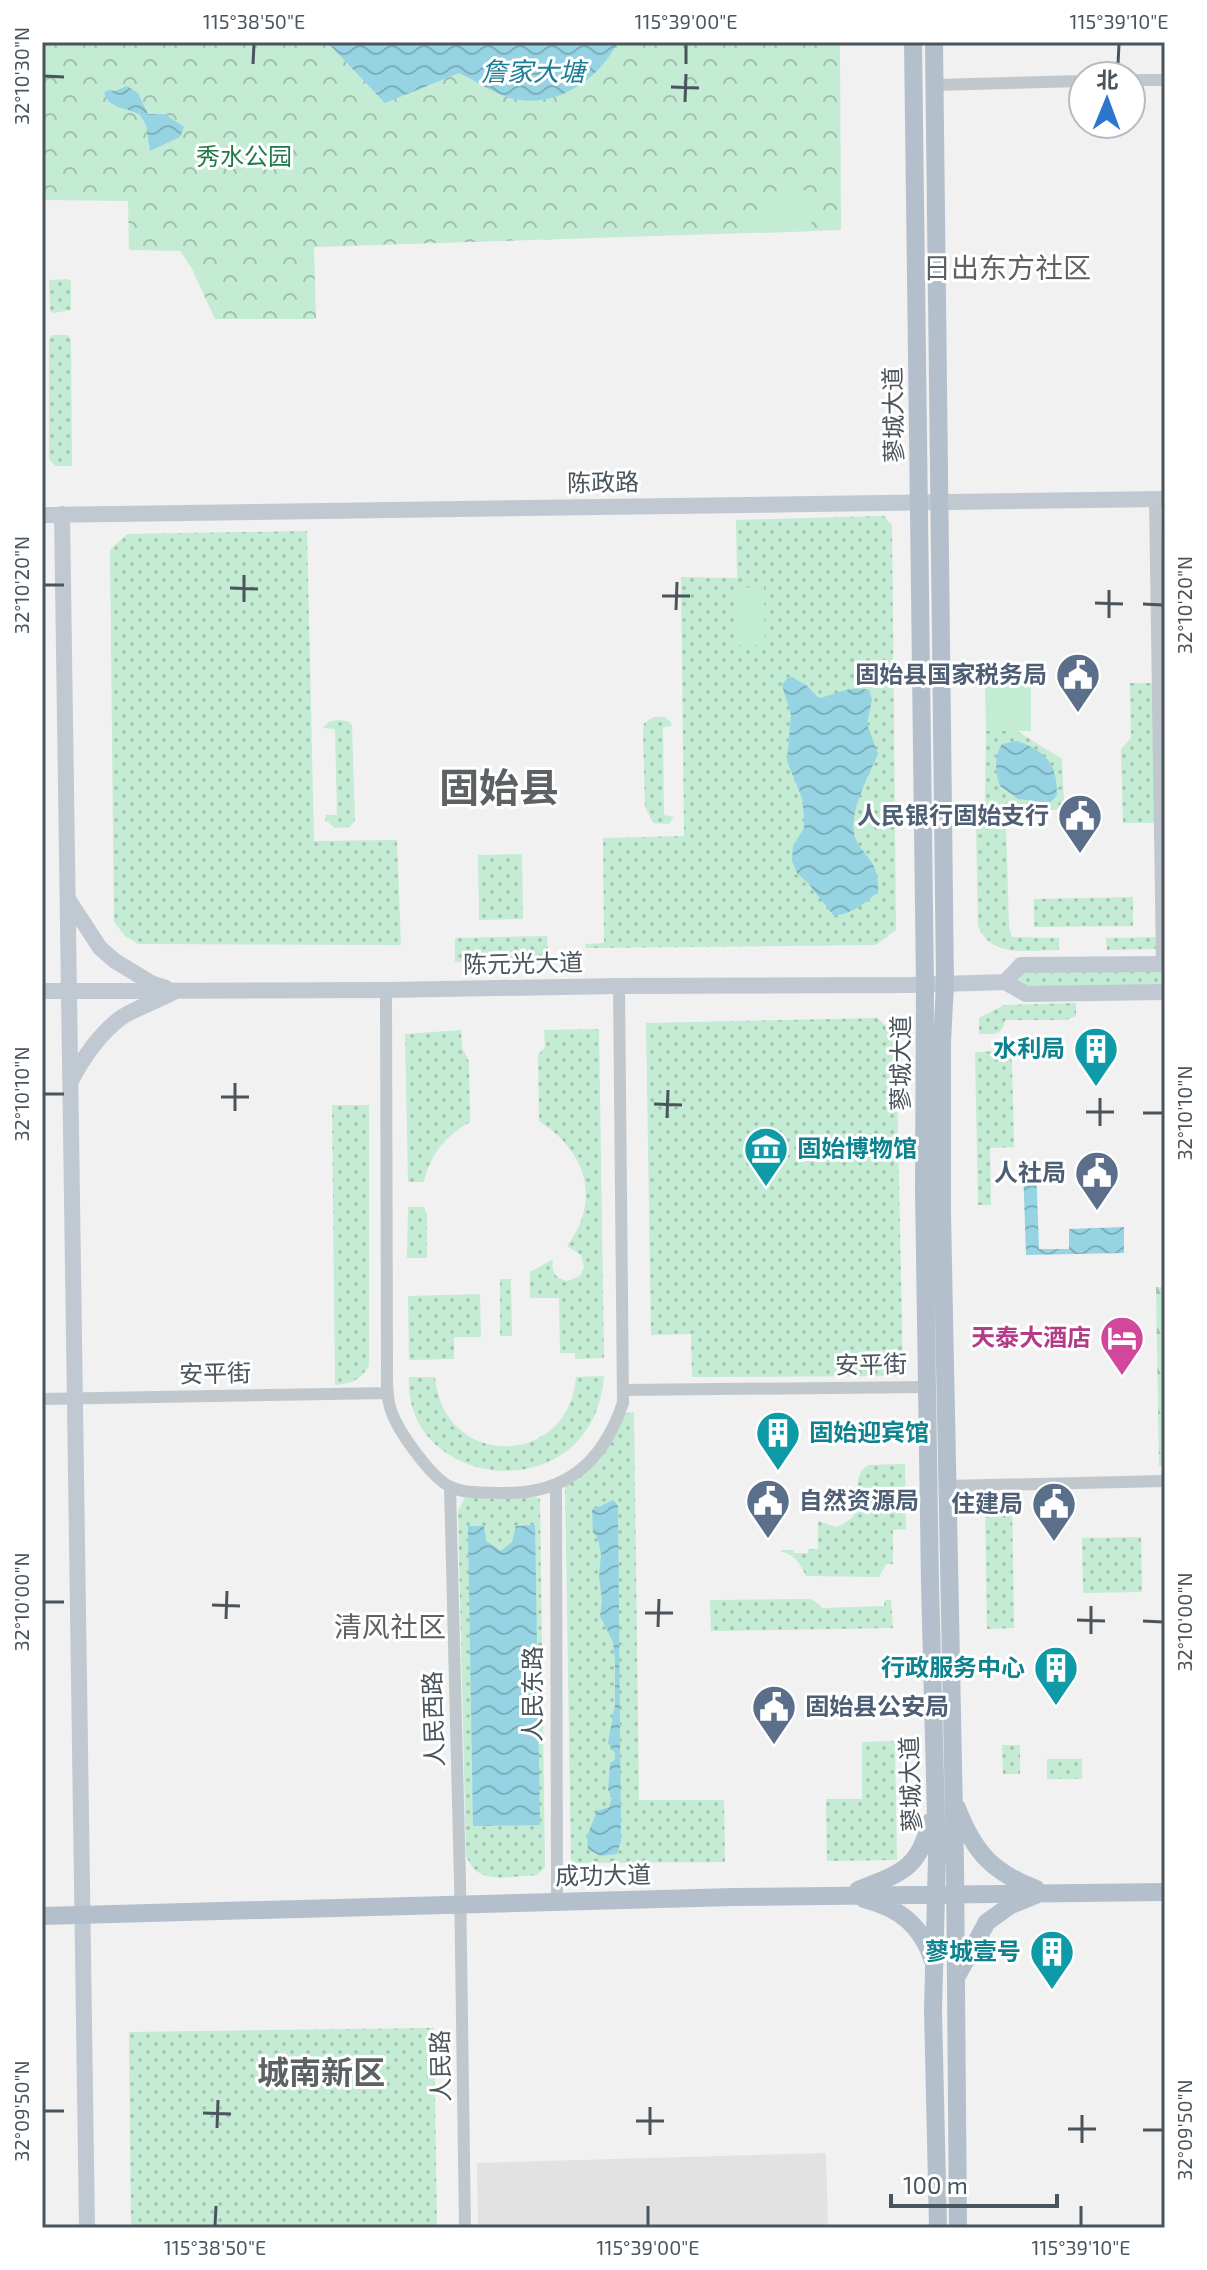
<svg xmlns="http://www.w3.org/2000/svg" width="1207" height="2270" viewBox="0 0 1207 2270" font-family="'Exo 2','Noto Sans SC',sans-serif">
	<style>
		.education { fill: #e3e2e2 }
		.grass { fill: url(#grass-dots) }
		.forest { fill: url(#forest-firs) }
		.park { fill: url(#park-crowns) }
		.pitch { fill: #c4ebd3 }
		.water { fill: url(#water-waves) }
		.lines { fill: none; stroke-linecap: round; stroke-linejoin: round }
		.street { stroke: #c0c8cd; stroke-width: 12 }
		.secondary { stroke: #c0c9d2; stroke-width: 16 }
		.primary { stroke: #b3c0cc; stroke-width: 18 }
		.ticks { fill: none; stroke: #4a545c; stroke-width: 3 }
		.labels { text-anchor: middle; stroke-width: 6; stroke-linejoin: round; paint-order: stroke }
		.park-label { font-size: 24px; fill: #22774b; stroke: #fff }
		.street-label { font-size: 24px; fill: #4a545c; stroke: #fff }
		.service-label { font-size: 24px; font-weight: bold; fill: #4e5e75; stroke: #fff; text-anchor: end }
		.culture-label { font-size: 24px; font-weight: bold; fill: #0d838f; stroke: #fff; text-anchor: end }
		.hotel-label { font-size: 24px; font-weight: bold; fill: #b23c85; stroke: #fff; text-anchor: end }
		.water-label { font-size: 26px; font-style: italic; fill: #1b7d96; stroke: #fff }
		.quarter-label { font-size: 28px; fill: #5e6164; stroke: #fff }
		.district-label { font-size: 32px; font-weight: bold; fill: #5e6164; stroke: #fff }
		.town-label { font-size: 40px; font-weight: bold; fill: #5e6164; stroke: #fff }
		.neatline { fill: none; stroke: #4a545c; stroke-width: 3 }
		.ticks-label { font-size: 20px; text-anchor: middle; fill: #4a545c }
	</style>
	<defs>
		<pattern id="grass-dots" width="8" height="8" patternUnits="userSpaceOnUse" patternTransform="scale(2)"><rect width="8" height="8" fill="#c4ebd3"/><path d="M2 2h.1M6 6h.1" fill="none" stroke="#a1c1ae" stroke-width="1.8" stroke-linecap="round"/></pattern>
		<pattern id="forest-firs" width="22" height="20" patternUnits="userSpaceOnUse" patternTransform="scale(2)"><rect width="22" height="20" fill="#c4ebd3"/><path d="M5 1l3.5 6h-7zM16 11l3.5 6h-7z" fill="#a1c1ae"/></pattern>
		<pattern id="park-crowns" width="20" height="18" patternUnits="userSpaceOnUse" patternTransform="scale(2)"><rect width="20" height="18" fill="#c4ebd3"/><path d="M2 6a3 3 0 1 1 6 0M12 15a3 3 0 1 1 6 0" fill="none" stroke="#a1c1ae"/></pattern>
		<pattern id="water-waves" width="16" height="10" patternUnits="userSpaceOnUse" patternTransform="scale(2)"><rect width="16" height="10" fill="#96d4e3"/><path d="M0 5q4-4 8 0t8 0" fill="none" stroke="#7cafbb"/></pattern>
	</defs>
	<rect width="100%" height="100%" fill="#f2f1f1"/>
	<path class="education" d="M826,2153L828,2228H478L477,2163Z"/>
	<path class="grass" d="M68,279L71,281V310L54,313L50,311L49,282L50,280Z
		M52,335H68L71,341L72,466H55L49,459V339Z
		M884,516L892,526L896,930L876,945L586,948L585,944L604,943L603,838L684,836L681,577L737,578L736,520Z
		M307,531L314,841L397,840L401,945L138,944L125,936L114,922L110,550L127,534Z
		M1130,683H1154L1155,823H1123L1121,749L1131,738Z
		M654,717H665L671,722L672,726L663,727L664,815L674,817L669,824L653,823L645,807L643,731L644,723Z
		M337,720L348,721L352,725L355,821L349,827L335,828L325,820L326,815H337L335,729L323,728L329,722Z
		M986,731H1017L1062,759L1064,803L1056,810H1004L1001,806L985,805Z
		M976,824H1006L1009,928L1012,937L1059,938V950C1029,950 990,959 978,925Z
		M522,854L523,919L479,920L478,855Z
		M1133,897V926L1034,927V899Z
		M547,936L548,960L455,962V938Z
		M1156,937V949L1107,950L1106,938Z
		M1165,971V988H1028L1019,981L1023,973Z
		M1076,1003V1016L1066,1020H1005C1003,1036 992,1034 979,1034V1018L1004,1005Z
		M877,1018L896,1034L903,1376L692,1377L691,1334L651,1335L646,1023Z
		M599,1029L604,1358L575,1359V1353H560L559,1298H530V1272L553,1259C551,1272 555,1279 568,1281L580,1276L584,1267L581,1255L567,1246C602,1200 586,1151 539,1121L538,1055L545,1047L544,1030Z
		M461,1030L462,1047L469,1062L470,1122C445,1136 430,1155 424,1182H408L405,1034Z
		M1004,1051L1009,1053L1012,1062L1014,1147L990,1148L991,1205H978L975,1052Z
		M332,1105H369V1366C360,1380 351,1384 335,1385Z
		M408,1207H424L427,1215V1258H407Z
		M500,1279H511L512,1336H500Z
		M480,1294L481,1337H454V1359L409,1360L408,1296Z
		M604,1376C593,1513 403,1491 409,1377H435C443,1470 569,1469 576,1377Z
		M634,1412L639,1800H724L725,1862L571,1863L565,1481L571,1478L619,1414Z
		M905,1464L906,1529L893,1530V1564H886L879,1577L806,1576C801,1565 794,1553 781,1552V1550H794V1553H808V1549H818V1521L836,1527C877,1512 843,1482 868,1465Z
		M465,1497H535L540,1499L545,1867L537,1875C509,1876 477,1887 466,1855L458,1511Z
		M985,1497H1012L1014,1628L987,1629Z
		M1141,1537L1142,1592L1083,1593L1082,1538Z
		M809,1599L815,1601L822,1608L884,1606L885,1600H891L893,1628L711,1631L710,1600Z
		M895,1741L897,1860L827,1861L826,1799H862V1742Z
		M1002,1745H1020V1774H1003Z
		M1047,1759H1082V1779H1047Z
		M434,2028L437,2228H131L129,2032Z"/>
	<path class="forest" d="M1156,1287H1165V1466H1159Z"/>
	<path class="park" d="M42,42H840L841,230L314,247L316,319H215L191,267L180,251L129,250L128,201L42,200Z"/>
	<path class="pitch" d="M810,190L812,231L762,233L761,192Z
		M764,587L765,645H736L735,588Z
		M985,684H1031V731H986Z"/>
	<path class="water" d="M327,42H618C598,81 554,110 510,98C493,93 476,81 459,73L385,103Z
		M127,86L138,93L148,114H165L184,127L180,137L150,151L146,125L140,115C127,107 110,110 104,93L108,90L115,91Z
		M792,677L806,685L819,698C837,694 851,685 869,690L872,699L867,724L878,754C869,775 850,809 854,833C858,855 880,857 878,891C866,904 852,913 834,916L808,883L797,873L792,861L793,846L804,828V815L802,798L787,761L791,715L782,685L787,678Z
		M1017,741C1047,752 1057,764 1057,795L1050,803L1018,799L1000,786C995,772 994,757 1002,744Z
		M1023,1166H1036L1039,1249H1069V1229L1124,1227V1253L1026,1255Z
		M613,1500L618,1506L621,1841L617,1854L600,1856L588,1849L587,1836L597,1811L609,1807L612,1797L608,1790L610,1764L615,1759V1753L608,1743L615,1705V1661L613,1642L600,1616L602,1600L599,1577L601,1554L598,1539L593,1532L592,1510Z
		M535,1525L540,1825L473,1826L468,1526H484L486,1541L501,1551L512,1542L516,1526Z"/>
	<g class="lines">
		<path class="street" d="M1131,80H1165
			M935,85L1083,81
			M1155,499L1162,964
			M386,990L387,1367C387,1381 386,1397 391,1410C397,1430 432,1479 451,1487C466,1494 484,1492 500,1493C565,1495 602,1464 623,1403L619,986
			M624,1390L927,1387
			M42,1399L388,1393
			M556,1486L557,1901
			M946,1486L1165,1481
			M450,1487L460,1881L465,2228"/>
		<path class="secondary" d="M62,514L87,2228
			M42,515L1165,499
			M68,899L100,948L115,961L153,984L166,988
			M1005,982L1021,965L1165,964
			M42,991L386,990L619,986L910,985L1005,982L1026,994L1165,992
			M71,1081C82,1059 101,1032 122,1017C138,1007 157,1001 174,992"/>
		<path class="primary" d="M913,42L925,985L924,1190L930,1583L937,1857L933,2010L938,2228
			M934,42L945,984L942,1042V1214L955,1863L958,2228
			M957,1808C974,1852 992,1872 1036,1889
			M858,1890C900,1873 919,1870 930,1822
			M864,1899C900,1908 922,1926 933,1961
			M42,1916L733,1897L1165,1892
			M957,1976L987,1922L1011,1905L1036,1895"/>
	</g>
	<path class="ticks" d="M253,64L254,44M686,64V44M1118,64L1119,44M44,76L64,77M671,87L699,88M685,102L686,74M44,585H64M230,588L258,589M662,596H690M244,602V575M1095,603L1123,604M1143,604L1163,605M676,610L677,582M1109,618V590M44,1094H64M221,1097H249M654,1104L682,1105M235,1111V1083M1086,1112H1114M1143,1113H1163M667,1118L668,1090M1100,1126V1098M44,1602H64M212,1605L240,1606M645,1613H673M226,1619L227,1591M1077,1620L1105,1621M1143,1621L1163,1622M658,1627L659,1599M1091,1634V1606M44,2111H64M203,2113L231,2114M636,2121H664M217,2128L218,2100M1068,2129H1096M1143,2130H1163M650,2135V2107M1082,2143V2115M215,2226L216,2206M648,2226V2206M1081,2226V2206"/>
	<defs>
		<g id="civic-pin" transform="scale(2.3)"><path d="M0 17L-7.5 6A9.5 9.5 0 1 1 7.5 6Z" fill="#5c6f8a" stroke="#fff"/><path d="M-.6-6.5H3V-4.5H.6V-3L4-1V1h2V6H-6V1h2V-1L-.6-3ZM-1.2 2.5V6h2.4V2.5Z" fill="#fff"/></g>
		<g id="building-pin" transform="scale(2.3)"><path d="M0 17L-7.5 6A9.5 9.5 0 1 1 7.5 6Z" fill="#0f9aa8" stroke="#fff"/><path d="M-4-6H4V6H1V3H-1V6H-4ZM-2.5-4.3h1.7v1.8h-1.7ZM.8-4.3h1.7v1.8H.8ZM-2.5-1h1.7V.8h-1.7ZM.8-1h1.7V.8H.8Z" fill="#fff"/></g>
		<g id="museum-pin" transform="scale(2.3)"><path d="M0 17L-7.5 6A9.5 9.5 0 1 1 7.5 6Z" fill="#0f9aa8" stroke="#fff"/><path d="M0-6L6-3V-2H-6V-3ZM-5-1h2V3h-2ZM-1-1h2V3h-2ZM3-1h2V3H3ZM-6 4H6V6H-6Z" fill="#fff"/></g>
		<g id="hotel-pin" transform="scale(2.3)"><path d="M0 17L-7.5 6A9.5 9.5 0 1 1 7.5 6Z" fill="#d1479c" stroke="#fff"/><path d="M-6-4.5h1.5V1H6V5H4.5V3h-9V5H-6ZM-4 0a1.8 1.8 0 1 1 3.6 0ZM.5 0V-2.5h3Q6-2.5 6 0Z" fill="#fff"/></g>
	</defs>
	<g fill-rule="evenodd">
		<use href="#civic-pin" x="1078" y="675"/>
		<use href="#civic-pin" x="1080" y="816"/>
		<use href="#building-pin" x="1096" y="1049"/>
		<use href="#museum-pin" x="766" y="1149"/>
		<use href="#civic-pin" x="1097" y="1173"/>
		<use href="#hotel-pin" x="1122" y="1338"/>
		<use href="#building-pin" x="778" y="1433"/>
		<use href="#civic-pin" x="768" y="1501"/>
		<use href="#civic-pin" x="1054" y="1504"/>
		<use href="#building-pin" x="1056" y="1668"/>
		<use href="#civic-pin" x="774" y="1707"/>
		<use href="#building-pin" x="1052" y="1952"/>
	</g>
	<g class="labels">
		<g class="park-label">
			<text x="244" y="165">秀水公园</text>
		</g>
		<g class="street-label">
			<text transform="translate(894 415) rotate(-91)" y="8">蓼城大道</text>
			<text transform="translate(603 483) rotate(-1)" y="8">陈政路</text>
			<text transform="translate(523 964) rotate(-1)" y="8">陈元光大道</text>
			<text transform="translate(901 1063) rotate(-90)" y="8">蓼城大道</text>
			<text transform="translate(871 1365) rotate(-1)" y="8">安平街</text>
			<text transform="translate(215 1374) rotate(-1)" y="8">安平街</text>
			<text transform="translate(533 1694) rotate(-90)" y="8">人民东路</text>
			<text transform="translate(434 1719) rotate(-92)" y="8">人民西路</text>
			<text transform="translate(911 1784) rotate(-92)" y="8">蓼城大道</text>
			<text transform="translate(603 1876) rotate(-1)" y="8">成功大道</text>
			<text transform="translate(441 2066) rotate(-91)" y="8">人民路</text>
		</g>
		<g class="service-label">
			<text x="1047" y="683">固始县国家税务局</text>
			<text x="1049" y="824">人民银行固始支行</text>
			<text x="1066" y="1181">人社局</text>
			<text x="799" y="1509" text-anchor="start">自然资源局</text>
			<text x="1023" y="1512">住建局</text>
			<text x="805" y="1715" text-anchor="start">固始县公安局</text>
		</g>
		<g class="culture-label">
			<text x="1065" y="1057">水利局</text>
			<text x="797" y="1157" text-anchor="start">固始博物馆</text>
			<text x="809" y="1441" text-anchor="start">固始迎宾馆</text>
			<text x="1025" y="1676">行政服务中心</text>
			<text x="1021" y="1960">蓼城壹号</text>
		</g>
		<g class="hotel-label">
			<text x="1091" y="1346">天泰大酒店</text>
		</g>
		<g class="water-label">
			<text x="533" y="81">詹家大塘</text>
		</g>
		<g class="quarter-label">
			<text x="1007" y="278">日出东方社区</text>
			<text x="390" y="1637">清风社区</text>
		</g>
		<g class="district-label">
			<text x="321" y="2084">城南新区</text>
		</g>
		<g class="town-label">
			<text x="499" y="802">固始县</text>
		</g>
	</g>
	<rect width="1207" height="2270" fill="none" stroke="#ffffff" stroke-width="88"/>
	<g transform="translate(1107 100) rotate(1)"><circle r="38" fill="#ffffff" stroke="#b7bbbe" stroke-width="2"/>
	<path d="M0-6L14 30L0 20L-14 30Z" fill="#2d76d0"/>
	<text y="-12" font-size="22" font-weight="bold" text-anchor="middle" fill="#4a545c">北</text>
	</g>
	<path d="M891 2194v12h166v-12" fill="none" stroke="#4a545c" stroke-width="4"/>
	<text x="903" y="2194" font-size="24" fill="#4a545c" stroke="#ffffff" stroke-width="6" paint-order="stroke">100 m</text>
	<rect x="44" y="44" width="1119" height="2182" class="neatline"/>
	<g class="ticks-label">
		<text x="254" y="29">115°38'50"E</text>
		<text x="686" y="29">115°39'00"E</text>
		<text x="1119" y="29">115°39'10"E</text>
		<text transform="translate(22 76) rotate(-90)" y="7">32°10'30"N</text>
		<text transform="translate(22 585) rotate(-90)" y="7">32°10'20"N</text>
		<text transform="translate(1185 605) rotate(-90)" y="7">32°10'20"N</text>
		<text transform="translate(22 1094) rotate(-90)" y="7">32°10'10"N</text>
		<text transform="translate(1185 1113) rotate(-90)" y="7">32°10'10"N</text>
		<text transform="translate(22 1602) rotate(-90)" y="7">32°10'00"N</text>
		<text transform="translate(1185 1622) rotate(-90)" y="7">32°10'00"N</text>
		<text transform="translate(22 2111) rotate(-90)" y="7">32°09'50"N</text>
		<text transform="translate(1185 2130) rotate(-90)" y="7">32°09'50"N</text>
		<text x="215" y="2255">115°38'50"E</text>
		<text x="648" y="2255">115°39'00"E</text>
		<text x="1081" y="2255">115°39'10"E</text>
	</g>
</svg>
